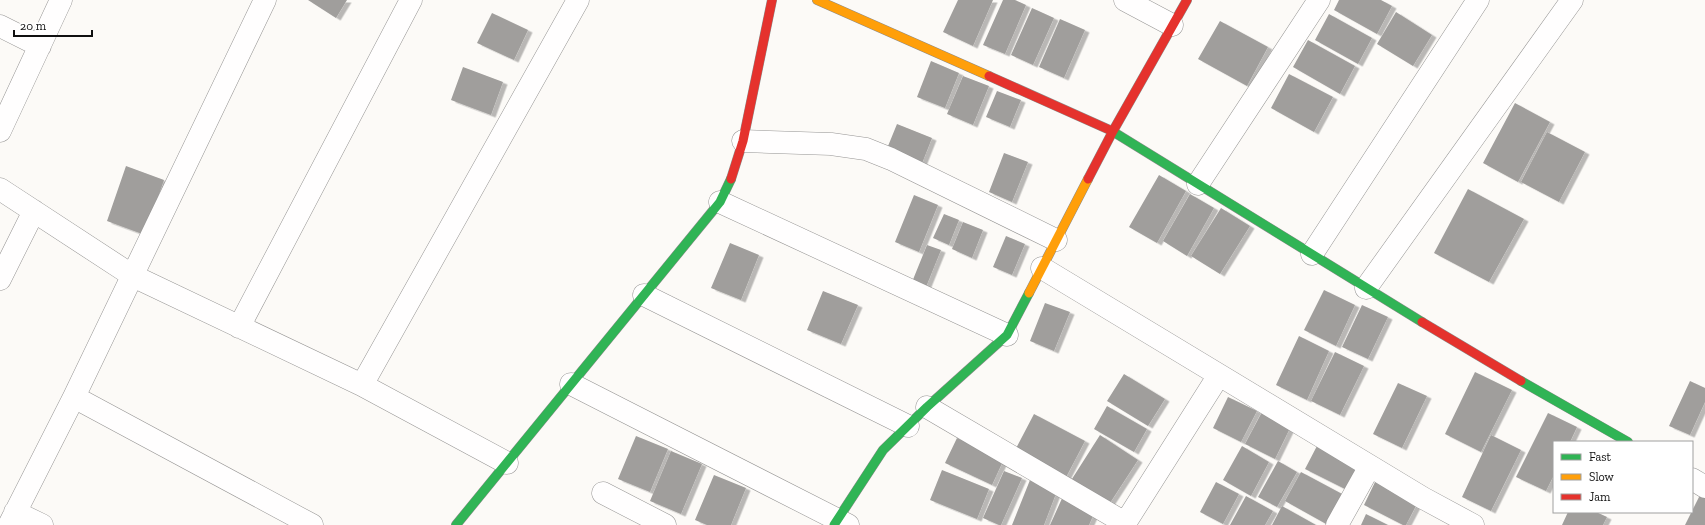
<svg xmlns="http://www.w3.org/2000/svg" width="1705" height="525" viewBox="0 0 1705 525" font-family="'Zilla Slab',serif">
	<style>
		.building { fill: #a09e9c; filter: url(#shadow) }
		.lines { fill: none; stroke-linecap: round; stroke-linejoin: round }
		.street-casing { stroke: #969594; stroke-width: 23 }
		.fast-casing { stroke: #8d8c8b; stroke-width: 10 }
		.slow-casing { stroke: #8d8c8b; stroke-width: 10 }
		.jam-casing { stroke: #8d8c8b; stroke-width: 10 }
		.street { stroke: #fffefe; stroke-width: 22 }
		.fast { stroke: #30b455; stroke-width: 9 }
		.slow { stroke: #ff9f0a; stroke-width: 9 }
		.jam { stroke: #e5322d; stroke-width: 9 }
	</style>
	<defs>
		<filter id="shadow"><feDropShadow dx="4.5" dy="2.5" stdDeviation="0" flood-color="#0004"/></filter>
	</defs>
	<rect width="100%" height="100%" fill="#fcfaf7"/>
	<path class="building" d="M308,0H347L336,18Z
		M958,0H993L973,46L943,32Z
		M1003,0H1015L1026,5L1005,54L983,45Z
		M1339,0H1381L1392,6L1377,34L1334,10Z
		M1032,8L1054,18L1033,65L1011,55Z
		M1396,12L1432,35L1413,66L1377,44Z
		M492,13L528,30L514,60L477,43Z
		M1329,14L1372,38L1358,64L1315,40Z
		M1060,19L1085,30L1064,78L1039,67Z
		M1220,21L1268,47L1247,86L1198,59Z
		M1308,40L1355,66L1340,94L1293,67Z
		M931,61L959,73L945,108L917,97Z
		M463,67L503,82L491,115L451,100Z
		M1289,74L1333,97L1314,132L1271,108Z
		M963,76L989,86L973,125L947,114Z
		M997,91L1021,100L1010,127L986,117Z
		M1515,103L1550,122L1518,182L1483,163Z
		M897,124L932,138L921,166L886,151Z
		M1547,132L1585,152L1559,202L1521,182Z
		M1004,153L1028,162L1012,202L989,192Z
		M126,166L164,180L145,235L107,221Z
		M1159,175L1186,191L1157,243L1129,227Z
		M1468,189L1524,219L1489,282L1434,253Z
		M1190,194L1214,208L1187,256L1163,241Z
		M914,195L938,205L919,252L895,242Z
		M1221,208L1250,226L1220,274L1191,256Z
		M944,214L959,220L949,245L933,238Z
		M963,222L983,230L972,258L952,249Z
		M1006,236L1025,244L1012,275L993,267Z
		M730,243L759,255L741,300L711,288Z
		M927,245L941,250L924,292L910,287Z
		M1324,290L1355,305L1336,346L1304,330Z
		M823,291L858,305L841,344L807,330Z
		M1045,303L1070,312L1054,351L1030,341Z
		M1362,305L1388,317L1368,359L1342,347Z
		M1299,336L1329,351L1307,400L1276,385Z
		M1335,352L1364,366L1340,415L1311,401Z
		M1475,372L1512,390L1481,452L1445,434Z
		M1124,374L1165,399L1148,426L1107,401Z
		M1690,381L1705,388V402L1690,435L1669,426Z
		M1398,383L1427,396L1402,448L1373,434Z
		M1228,397L1257,411L1241,442L1213,428Z
		M1107,406L1147,429L1134,452L1094,429Z
		M1262,412L1291,426L1275,459L1245,444Z
		M1548,413L1577,427L1570,442H1554V475L1546,491L1516,477Z
		M1034,414L1085,441L1063,483L1012,456Z
		M1100,435L1138,460L1108,506L1070,482Z
		M1491,435L1521,450L1491,511L1462,497Z
		M636,436L668,449L650,492L618,479Z
		M957,438L1004,459L992,485L945,463Z
		M1318,444L1361,466L1349,491L1305,469Z
		M1242,446L1269,462L1251,496L1223,480Z
		M671,451L702,464L681,514L650,501Z
		M1278,461L1297,472L1277,507L1258,497Z
		M942,470L989,489L977,519L930,500Z
		M1004,471L1022,478L1001,525H999L983,518Z
		M1301,472L1344,495L1328,525L1285,501Z
		M714,475L746,488L731,525H707L695,520Z
		M1030,480L1057,491L1044,525H1012Z
		M1376,480L1418,502L1406,525H1403L1364,505Z
		M1216,482L1239,494L1223,524L1200,512Z
		M1702,491L1705,492V525H1685Z
		M1064,494L1096,509L1089,525H1050Z
		M1246,496L1273,511L1265,525H1230Z
		M1282,506L1316,525H1272Z
		M1568,512H1596L1607,517L1603,525H1562Z
		M1366,514L1388,525H1361Z"/>
	<g class="lines">
		<g class="street-casing">
			<path id="street" d="M1125,0L1172,25
				M0,26L40,46
				M0,131L61,0
				M743,141L831,144L866,149L891,159L1056,240
				M1198,184L1319,0
				M0,189L133,276L362,385L507,463
				M720,202L1007,335
				M1312,254L1478,0
				M1042,268L1423,498L1473,525
				M0,279L34,211
				M1366,288L1572,0
				M644,295L908,426
				M239,327L411,0
				M571,384L848,525
				M362,385L578,0
				M74,397L312,525
				M927,407L1125,523
				M1692,479L1705,487
				M603,493L665,525
				M15,512L42,525
				M9,525L74,397L265,0
				M1124,525L1219,375
				M1337,525L1370,466"/>
		</g>
		<g class="fast-casing">
			<path id="fast" d="M1112,131L1422,322
				M1521,381L1628,442
				M456,525L720,202L731,179
				M834,525L883,450L927,407L1007,335L1029,293"/>
		</g>
		<g class="slow-casing">
			<path id="slow" d="M817,0L989,76
				M1029,293L1088,179"/>
		</g>
		<g class="jam-casing">
			<path id="jam" d="M989,76L1112,131
				M731,179L743,141L772,0
				M1088,179L1113,131L1187,0
				M1422,322L1521,381"/>
		</g>
		<use href="#street" class="street"/>
		<use href="#fast" class="fast"/>
		<use href="#slow" class="slow"/>
		<use href="#jam" class="jam"/>
	</g>
	<rect x="1553" y="441" width="140" height="72" fill="#ffffff" stroke="#9f9f9f"/>
	<rect x="1561" y="454" width="20" height="6" fill="#30b455" stroke="#9f9f9f"/>
	<text x="1589" y="461" font-size="12" fill="#101010">Fast</text>
	<rect x="1561" y="474" width="20" height="6" fill="#ff9f0a" stroke="#9f9f9f"/>
	<text x="1589" y="481" font-size="12" fill="#101010">Slow</text>
	<rect x="1561" y="494" width="20" height="6" fill="#e5322d" stroke="#9f9f9f"/>
	<text x="1589" y="501" font-size="12" fill="#101010">Jam</text>
	<path d="M14 30v6h78v-6" fill="none" stroke="#101010" stroke-width="2"/>
	<text x="20" y="30" font-size="12" fill="#101010" stroke="#ffffff" stroke-width="3" paint-order="stroke">20 m</text>
</svg>
